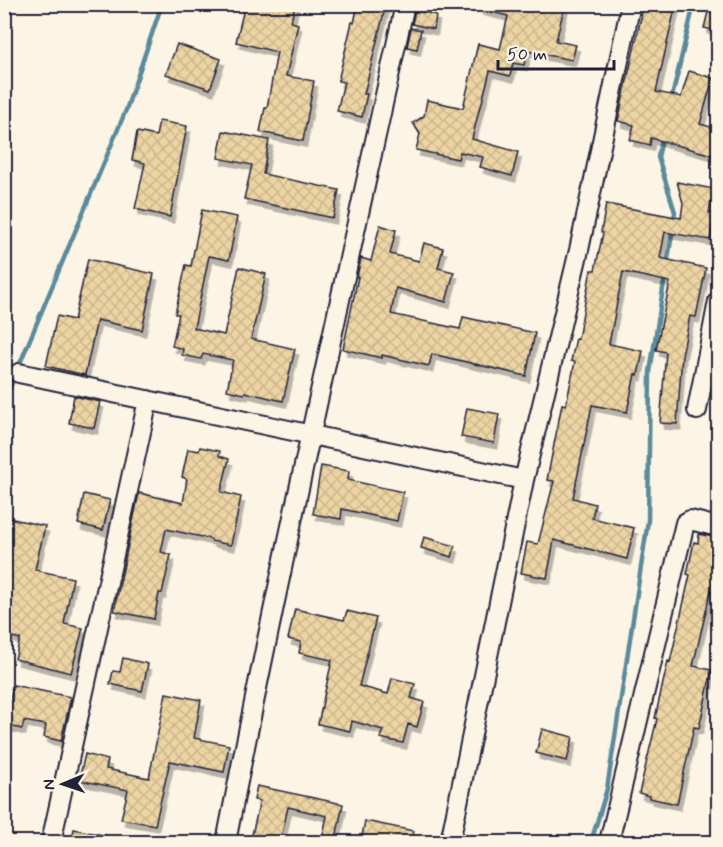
<svg xmlns="http://www.w3.org/2000/svg" width="723" height="847" viewBox="0 0 723 847" font-family="Mynerve,sans-serif">
	<style>
		.lines { fill: none; stroke-linecap: round; stroke-linejoin: round }
		.stream { stroke: #5a8a9b; stroke-width: 4.5 }
		.building { fill: url(#building-cross-hatch); stroke: #22223b; stroke-width: 1.5; filter: url(#shadow) }
		.street-casing { stroke: #22223b; stroke-width: 22 }
		.street { stroke: #fcf5e5; stroke-width: 18 }
	</style>
	<defs>
		<pattern id="building-cross-hatch" width="8" height="8" patternUnits="userSpaceOnUse" patternTransform="scale(1.5)"><rect width="8" height="8" fill="#edd4a3"/><path d="M0 0l8 8M0 8l8-8" fill="none" stroke="#cbb68d"/></pattern>
		<filter id="shadow"><feDropShadow dx="3.5" dy="6" stdDeviation="0" flood-color="#0004"/></filter>
	</defs>
	<rect width="100%" height="100%" fill="#fcf5e5"/>
	<filter id="ink" filterUnits="userSpaceOnUse"><feTurbulence type="fractalNoise" baseFrequency=".0167" numOctaves="2"/><feDisplacementMap in="SourceGraphic" scale="12" xChannelSelector="R" yChannelSelector="G"/><feConvolveMatrix kernelMatrix="1 2 1 2 8 2 1 2 1" color-interpolation-filters="sRGB"/></filter>
	<g filter="url(#ink)">
		<g class="lines">
			<path class="stream" d="M671,101L694,4
				M663,136L658,157L675,212L674,220
				M667,265L673,228
				M18,368L126,110L162,4
				M4,401L15,376
				M591,842L607,789L648,521L650,372L665,276"/>
		</g>
		<path class="building" d="M245,4H295L291,22L298,24L286,76L314,81L303,141L260,132L265,108H267L277,52L236,42Z
			M358,4H386L364,94H367L362,117L337,111L344,82L338,81L352,22L354,23Z
			M480,4H565L556,41L576,45L572,60L527,51L524,65L513,63L510,76L490,71L481,106H480L472,139L518,152L512,176L480,167L483,157L460,152L458,159L416,150L420,134L413,123L424,116L427,100L463,108L478,44L500,49L508,16L479,9Z
			M644,4H676L656,92L681,97L689,71L713,78L700,124L718,129V146L716,156L651,138L650,145L630,140L634,125L618,121Z
			M415,10L436,15L434,29L412,24Z
			M708,12L718,15V31L704,28Z
			M411,28L421,30L417,49L407,47Z
			M177,44L221,59L210,89L166,74Z
			M159,121L187,126L170,217L135,209L145,163L132,160L137,132L156,136Z
			M223,131L269,140L263,174L339,190L333,218L244,199L252,165L218,158Z
			M677,182L714,189L709,213L714,214L710,240L665,232L660,258L706,268L696,317L690,316L682,355L677,424L660,423L666,352L656,350L670,282L623,272L609,344L643,351L638,375L635,374L627,412L592,405L573,498L595,504L592,518L634,528L627,559L554,540L547,578L521,573L527,542L538,544L554,481L547,480L562,404L566,405L575,362L571,361L576,338L578,339L591,270H595L603,233L601,232L606,204L681,218L683,203Z
			M202,210L237,217L229,260L209,256L194,328L224,335L239,267L266,274L251,339L295,349L283,401L245,392L244,394L227,390L233,360L203,354L201,359L182,355L183,349L172,346L179,314H175L186,265L191,266Z
			M380,225L396,230L390,254L419,261L424,243L443,248L438,268L454,272L446,302L396,288L391,314L460,329L463,317L535,333L526,376L432,354L429,366L382,355V358L343,349L358,277H357L361,258L371,261Z
			M88,259L154,274L142,330L97,320L85,375L46,366L57,316L74,320Z
			M74,396L100,402L94,428L69,423Z
			M467,408L499,414L494,443L461,437Z
			M200,447L220,451L219,456L229,459L221,492L241,497L231,545L211,541V539L166,529L161,552L171,555L162,593H159L154,619L114,611L139,493L183,503L187,479L182,477L188,449L199,451Z
			M321,466L349,471L348,480L403,492L397,521L342,509L341,519L313,514Z
			M84,494L110,500L103,530L78,524Z
			M4,517L45,526L35,570L73,578L64,624L83,628L71,673L15,659L20,639L4,635V596L8,582L4,581Z
			M699,534L718,538V577L716,591L711,590L693,666L712,670L699,728L694,727L677,804L649,798V796L639,793L657,719L655,718L663,683L668,661L670,662L690,575L687,574L694,542L698,543Z
			M424,537L455,546L452,557L421,548Z
			M295,609L344,620L347,611L376,618L359,686L388,694L392,678L415,684L411,698L424,702L417,727L408,724L403,743L380,738L383,730L352,721L350,731L318,724L332,660L299,653L301,642L288,639Z
			M123,658L148,664L142,691L110,684L113,671L120,672Z
			M13,685L71,697L61,741L44,737L46,725L24,721L22,729L5,725Z
			M166,693L201,700L194,738L229,745L224,772L170,761L155,825L121,819L128,790L79,780L85,754L108,760L106,769L149,778Z
			M542,729L573,737L567,761L536,753Z
			M257,786L343,804L335,843H321L327,816L288,807L280,843H250L260,801L254,800Z
			M365,821L414,831L411,843H376L377,839L362,836Z
			M74,829L113,837L112,843H71Z"/>
		<g class="lines">
			<g class="street-casing">
				<path id="street" d="M19,373L524,480L579,250L631,4
					M697,410L718,301
					M51,842L148,400
					M226,842C281,562 344,283 405,4
					M450,842L524,480
					M609,842L685,523L690,520L718,527"/>
			</g>
			<use href="#street" class="street"/>
		</g>
	</g>
	<rect width="723" height="847" fill="none" stroke="#fcf5e5" stroke-width="24"/>
	<rect x="12" y="12" width="699" height="823" fill="none" stroke="#22223b" stroke-width="2" filter="url(#ink)"/>
	<g transform="translate(63 784) rotate(268)" stroke="#fcf5e5" stroke-width="4.5" paint-order="stroke">
	<path d="M0-4.5L10 22L0 15L-10 22Z" fill="#22223b"/>
	<text y="-9" font-size="16" font-weight="bold" text-anchor="middle" fill="#22223b">N</text>
	</g>
	<path d="M498 60v9h116v-9" fill="none" stroke="#22223b" stroke-width="3"/>
	<text x="507" y="60" font-size="18" fill="#22223b" stroke="#fcf5e5" stroke-width="4.5" paint-order="stroke">50 m</text>
</svg>
